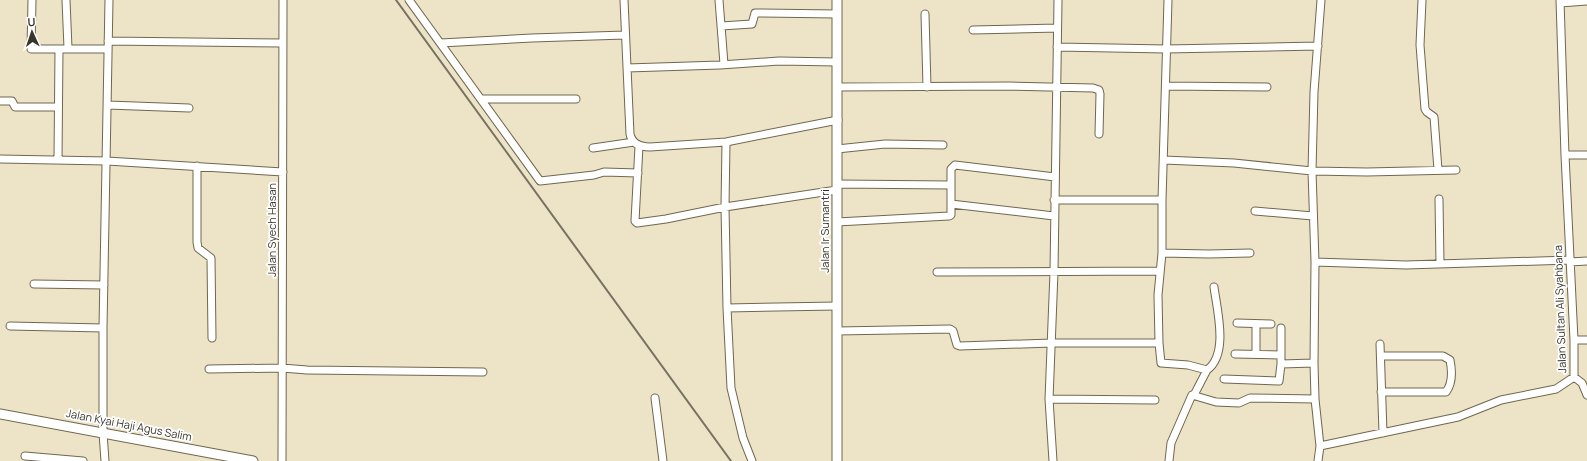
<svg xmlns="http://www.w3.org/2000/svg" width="1587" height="461" viewBox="0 0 1587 461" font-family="Manrope,sans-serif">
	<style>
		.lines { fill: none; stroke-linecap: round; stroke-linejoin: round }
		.minor-casing { stroke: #6f674e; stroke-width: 9 }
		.secondary-casing { stroke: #6f674e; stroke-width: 11 }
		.minor { stroke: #fff; stroke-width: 7 }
		.secondary { stroke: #fff; stroke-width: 9 }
		.rail { stroke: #767160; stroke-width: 2 }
		.labels { text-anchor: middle; stroke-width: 3.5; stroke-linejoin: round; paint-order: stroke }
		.street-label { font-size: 11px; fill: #373429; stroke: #fff }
	</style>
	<rect width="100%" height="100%" fill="#ede4c8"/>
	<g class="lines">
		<g class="minor-casing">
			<path id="minor" d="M32,0L31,49H108
				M66,0L68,48
				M409,0L540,181L594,175L604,172L638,173
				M624,0L630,134C632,144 640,147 650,147L726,142L838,120
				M719,0L724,64
				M1422,0L1420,45L1425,109L1427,112L1434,117L1438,170
				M1560,3L1587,1
				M925,14L927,87
				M721,26L752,24L755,13L837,14
				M973,30L1057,28
				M108,41L283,43
				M441,43L532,38L625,35
				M1057,47L1166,49L1318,46
				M627,68L720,65L779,61L837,62
				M1166,86L1267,87
				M837,87L1009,86L1093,88L1099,90L1100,94L1099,134
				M481,99H576
				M0,101H12L15,107H58
				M108,105L189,108
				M726,142L725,207L727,308L731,388L743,438L752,461
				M639,146L635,221L637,223L666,219L725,207L837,190
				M593,148L634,142
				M837,149L885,144L943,145
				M1565,155H1587
				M0,159L107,161L283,172
				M58,160L59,49
				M1164,160L1234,163L1312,171L1367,172L1456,170
				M197,166V242L198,248L211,258L212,338
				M837,184L951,185
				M1439,199L1440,264
				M1054,200H1162
				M951,204L1054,216
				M1255,211L1313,216
				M837,222L949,216L951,215V169L955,165L1055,177
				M1162,253L1209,254L1250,253
				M1315,262L1406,265L1570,260
				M1570,262L1587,261
				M937,272L1159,271
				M34,284L104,285
				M727,308L837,306
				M1237,323L1271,324
				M10,326L103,328
				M837,331L950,329L953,331L957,345L960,346L1051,343H1159L1158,295L1162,253V200L1168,0
				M1574,340H1587
				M1159,343L1161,363L1188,365L1207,370C1229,354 1217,310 1214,287
				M1380,344L1383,433
				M1235,354L1281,355
				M1256,354V324
				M1381,356H1443L1450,360C1452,370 1453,383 1446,392H1381
				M1281,364L1314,363
				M209,369L282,368L307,370L483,372
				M1574,377L1582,383L1587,395
				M1224,379L1279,381L1281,364V328
				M1194,395L1207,370
				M655,398L663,461
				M1049,399L1155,400
				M1320,446L1458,417L1501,400L1556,389L1574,377V340L1565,155L1560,0
				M25,456L83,461
				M105,461L103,433V328L109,0
				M282,461L283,0
				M1053,461L1049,399L1054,272L1058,0
				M1169,461L1171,443L1192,395L1216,402L1239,403L1250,398L1315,399
				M1318,461L1320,446L1315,399L1314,363L1315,262L1312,171L1314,92L1321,0"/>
		</g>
		<g class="secondary-casing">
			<path id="secondary" d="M837,0V461
				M0,414L253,461"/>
		</g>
		<use href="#minor" class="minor"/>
		<use href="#secondary" class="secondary"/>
		<path class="rail" d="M396,0L731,461"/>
	</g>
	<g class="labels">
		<g class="street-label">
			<text transform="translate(272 230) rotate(-90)" y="4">Jalan Syech Hasan</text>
			<text transform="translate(825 231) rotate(-90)" y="4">Jalan Ir Sumantri</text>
			<text transform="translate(1560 309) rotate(-92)" y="4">Jalan Sultan Ali Syahbana</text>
			<text transform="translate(129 425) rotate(11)" y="4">Jalan Kyai Haji Agus Salim</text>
		</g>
	</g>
	<g transform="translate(32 32) rotate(357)" stroke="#ffffff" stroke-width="3" paint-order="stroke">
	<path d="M0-3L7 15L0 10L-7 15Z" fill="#373429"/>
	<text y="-6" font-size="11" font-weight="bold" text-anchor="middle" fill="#373429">U</text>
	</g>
</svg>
